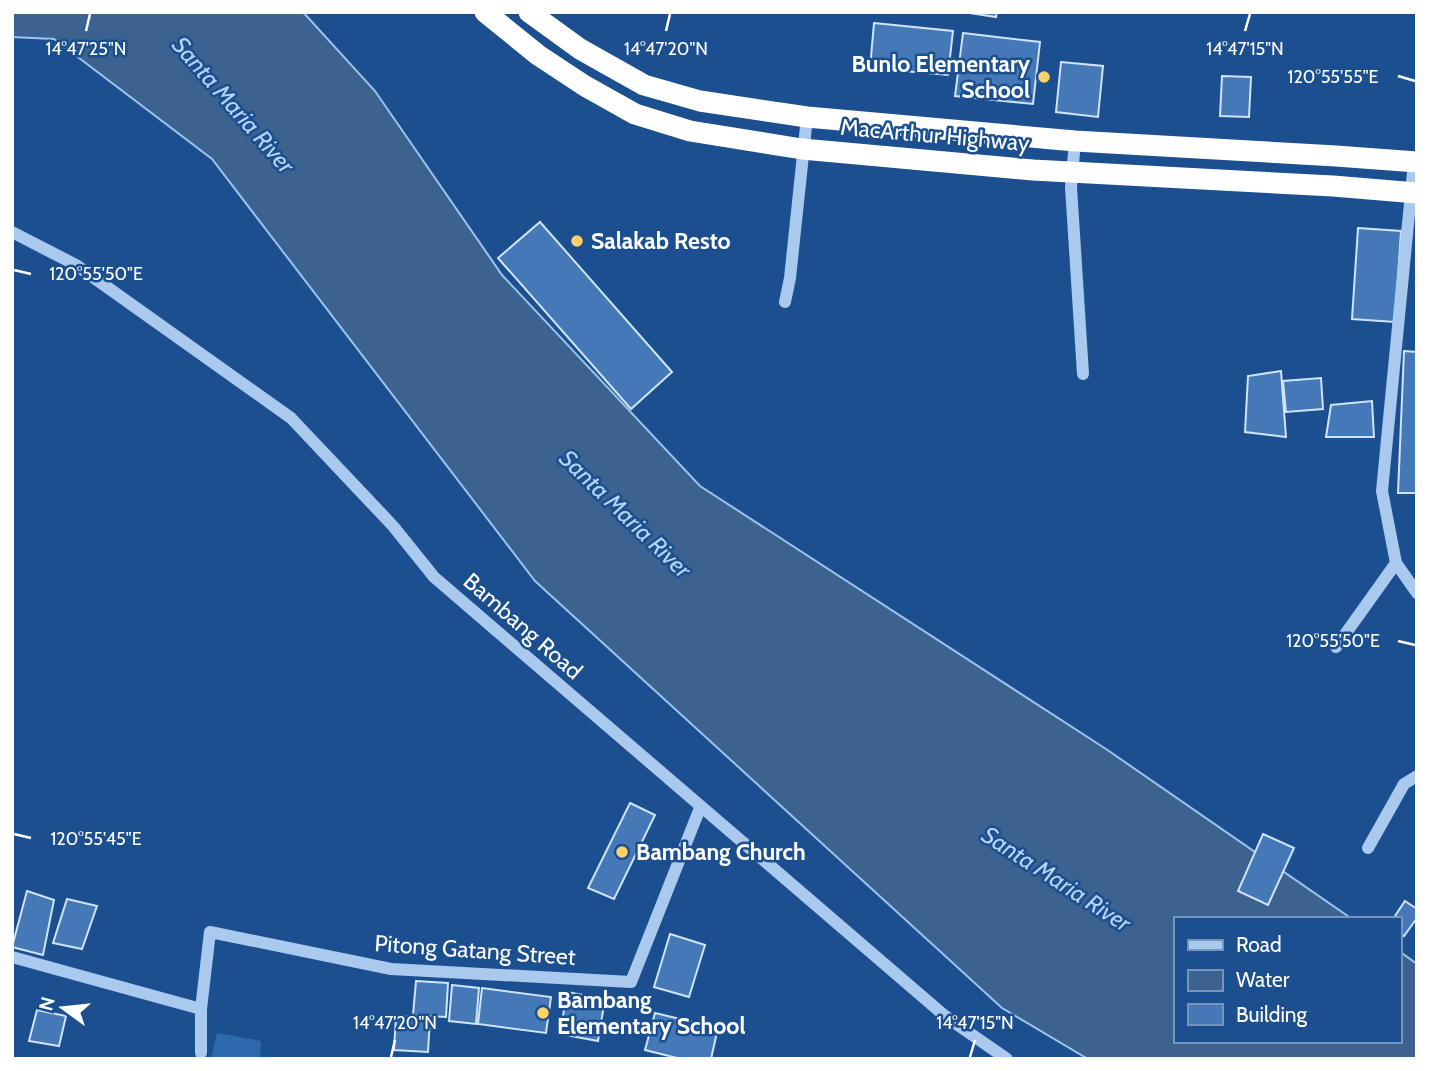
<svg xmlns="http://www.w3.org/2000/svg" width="1429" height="1071" viewBox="0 0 1429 1071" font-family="Cabin,sans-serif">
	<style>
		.green { fill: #2e69ad }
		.water { fill: #3c6290; stroke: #9cc4f0; stroke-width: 2 }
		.building { fill: #4478b7; stroke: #cfe3fa; stroke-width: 2 }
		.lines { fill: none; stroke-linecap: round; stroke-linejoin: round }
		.minor { stroke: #a9c9ee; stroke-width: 12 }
		.highway { stroke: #fff; stroke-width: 21 }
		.ticks { fill: none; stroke: #fff; stroke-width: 2.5 }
		.poi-dot { fill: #ffd166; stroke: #1b4f8f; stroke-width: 2.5 }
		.labels { text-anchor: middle; stroke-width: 5; stroke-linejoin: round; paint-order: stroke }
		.poi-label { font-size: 23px; font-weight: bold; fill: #fff; stroke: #1b4f8f; text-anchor: start }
		.street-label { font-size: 23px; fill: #fff; stroke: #1b4f8f }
		.water-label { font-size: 24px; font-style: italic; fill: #b5d3f5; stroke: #1b4f8f }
		.ticks-label { font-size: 18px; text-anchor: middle; fill: #fff; stroke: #1b4f8f; stroke-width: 5; stroke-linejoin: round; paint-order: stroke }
	</style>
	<rect width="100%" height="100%" fill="#1b4f8f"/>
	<path class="green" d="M217,1033L261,1041L260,1059H211Z"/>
	<path class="water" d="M12,12H303L375,91L502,275L700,486L1106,749L1352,919H1175V1041H1399V951L1417,964V1059H1088L1002,1008L535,581L212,159L54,39L12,37Z"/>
	<path class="building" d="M963,12H997L996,17Z
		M874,23L953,31L948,75L870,68Z
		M963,33L1040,42L1033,104L955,96Z
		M1061,62L1103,66L1098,117L1056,112Z
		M1222,76L1251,77L1249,117L1220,116Z
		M540,222L672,372L631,409L498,258Z
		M1358,228L1401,231L1395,322L1352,319Z
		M1404,351L1417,352V493H1398Z
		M1281,371L1286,437L1245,432L1248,376Z
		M1321,378L1323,409L1286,412L1283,381Z
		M1372,401L1374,437H1326L1331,405Z
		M630,803L655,815L614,899L588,888Z
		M1263,834L1294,848L1268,905L1238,891Z
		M27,891L54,900L43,955L12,947Z
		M67,899L97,906L82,949L53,943Z
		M1405,901L1417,909V918L1404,936L1399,932V919H1393Z
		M670,934L705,945L689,997L654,987Z
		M416,981L448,983L446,1017L413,1015Z
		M452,985L479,988L476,1024L449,1021Z
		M482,988L551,997L546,1033L478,1024Z
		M567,992L605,999L598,1041L560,1034Z
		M37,1010L66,1016L59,1046L29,1041Z
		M655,1013L718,1028L711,1059H681L645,1050Z
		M396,1016L430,1018L428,1052L394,1050Z"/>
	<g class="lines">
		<path class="minor" d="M1075,141L1071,187L1083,374
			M12,232L76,265L291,418L393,526L434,577L945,1016L1007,1059
			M785,302L790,278L807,117
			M1396,563L1417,593
			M1336,647L1396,563L1382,491L1414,162
			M1368,848L1404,784L1417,776
			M12,957L201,1009
			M201,1053V1009L210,932L391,969L631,982L700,808"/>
		<path class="highway" d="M485,12L538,55L585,86L635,114L690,131L802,149L1033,170L1333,186L1417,193
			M529,12L580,49L644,85L700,101L807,117L1075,141L1336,156L1417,162"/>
	</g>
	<path class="ticks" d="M86,31L90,14M666,31L670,14M1245,31L1250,14M1398,76L1415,81M14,270L31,274M1398,641L1415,645M14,834L31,838M391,1057L395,1040M970,1057L975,1040"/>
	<g class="poi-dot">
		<circle cx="1044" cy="77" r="7"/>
		<circle cx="577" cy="241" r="7"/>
		<circle cx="622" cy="852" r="7"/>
		<circle cx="543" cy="1013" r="7"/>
	</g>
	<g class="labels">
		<g class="poi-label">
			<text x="1030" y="72" text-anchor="end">Bunlo Elementary<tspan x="1030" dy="26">School</tspan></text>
			<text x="591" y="249">Salakab Resto</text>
			<text x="636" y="860">Bambang Church</text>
			<text x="557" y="1008">Bambang<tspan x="557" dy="26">Elementary School</tspan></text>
		</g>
		<g class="street-label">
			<text transform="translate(935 135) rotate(5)" y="8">MacArthur Highway</text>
			<text transform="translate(523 626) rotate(41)" y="8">Bambang Road</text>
			<text transform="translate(475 950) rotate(4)" y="8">Pitong Gatang Street</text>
		</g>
		<g class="water-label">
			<text transform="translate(233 105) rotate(49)" y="8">Santa Maria River</text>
			<text transform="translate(625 514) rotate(44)" y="8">Santa Maria River</text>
			<text transform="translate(1056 879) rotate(33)" y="8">Santa Maria River</text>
		</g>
	</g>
	<g class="ticks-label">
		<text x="666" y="55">14°47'20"N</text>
		<text x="86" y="55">14°47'25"N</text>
		<text x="1245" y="55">14°47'15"N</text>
		<text x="1333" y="83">120°55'55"E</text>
		<text x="96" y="280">120°55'50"E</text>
		<text x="1333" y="647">120°55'50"E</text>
		<text x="96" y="845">120°55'45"E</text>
		<text x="395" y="1029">14°47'20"N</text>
		<text x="975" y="1029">14°47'15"N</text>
	</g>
	<rect width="1429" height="1071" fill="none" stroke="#ffffff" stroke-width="28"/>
	<rect x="1174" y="917" width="228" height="126" fill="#1b4f8f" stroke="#7695bc" stroke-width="2"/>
	<rect x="1188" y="940" width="35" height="10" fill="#a9c9ee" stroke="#7695bc" stroke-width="2"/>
	<text x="1236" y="952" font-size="21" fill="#ffffff">Road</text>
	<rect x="1188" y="970" width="35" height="21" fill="#3c6290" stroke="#7695bc" stroke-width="2"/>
	<text x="1236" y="987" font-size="21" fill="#ffffff">Water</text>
	<rect x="1188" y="1004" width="35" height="21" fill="#4478b7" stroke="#7695bc" stroke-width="2"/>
	<text x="1236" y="1022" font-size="21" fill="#ffffff">Building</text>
	<g transform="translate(63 1008) rotate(285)" stroke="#1b4f8f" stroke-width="5" paint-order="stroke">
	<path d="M0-5L12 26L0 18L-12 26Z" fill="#ffffff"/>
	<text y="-10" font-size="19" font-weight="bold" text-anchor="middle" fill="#ffffff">N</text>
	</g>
</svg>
